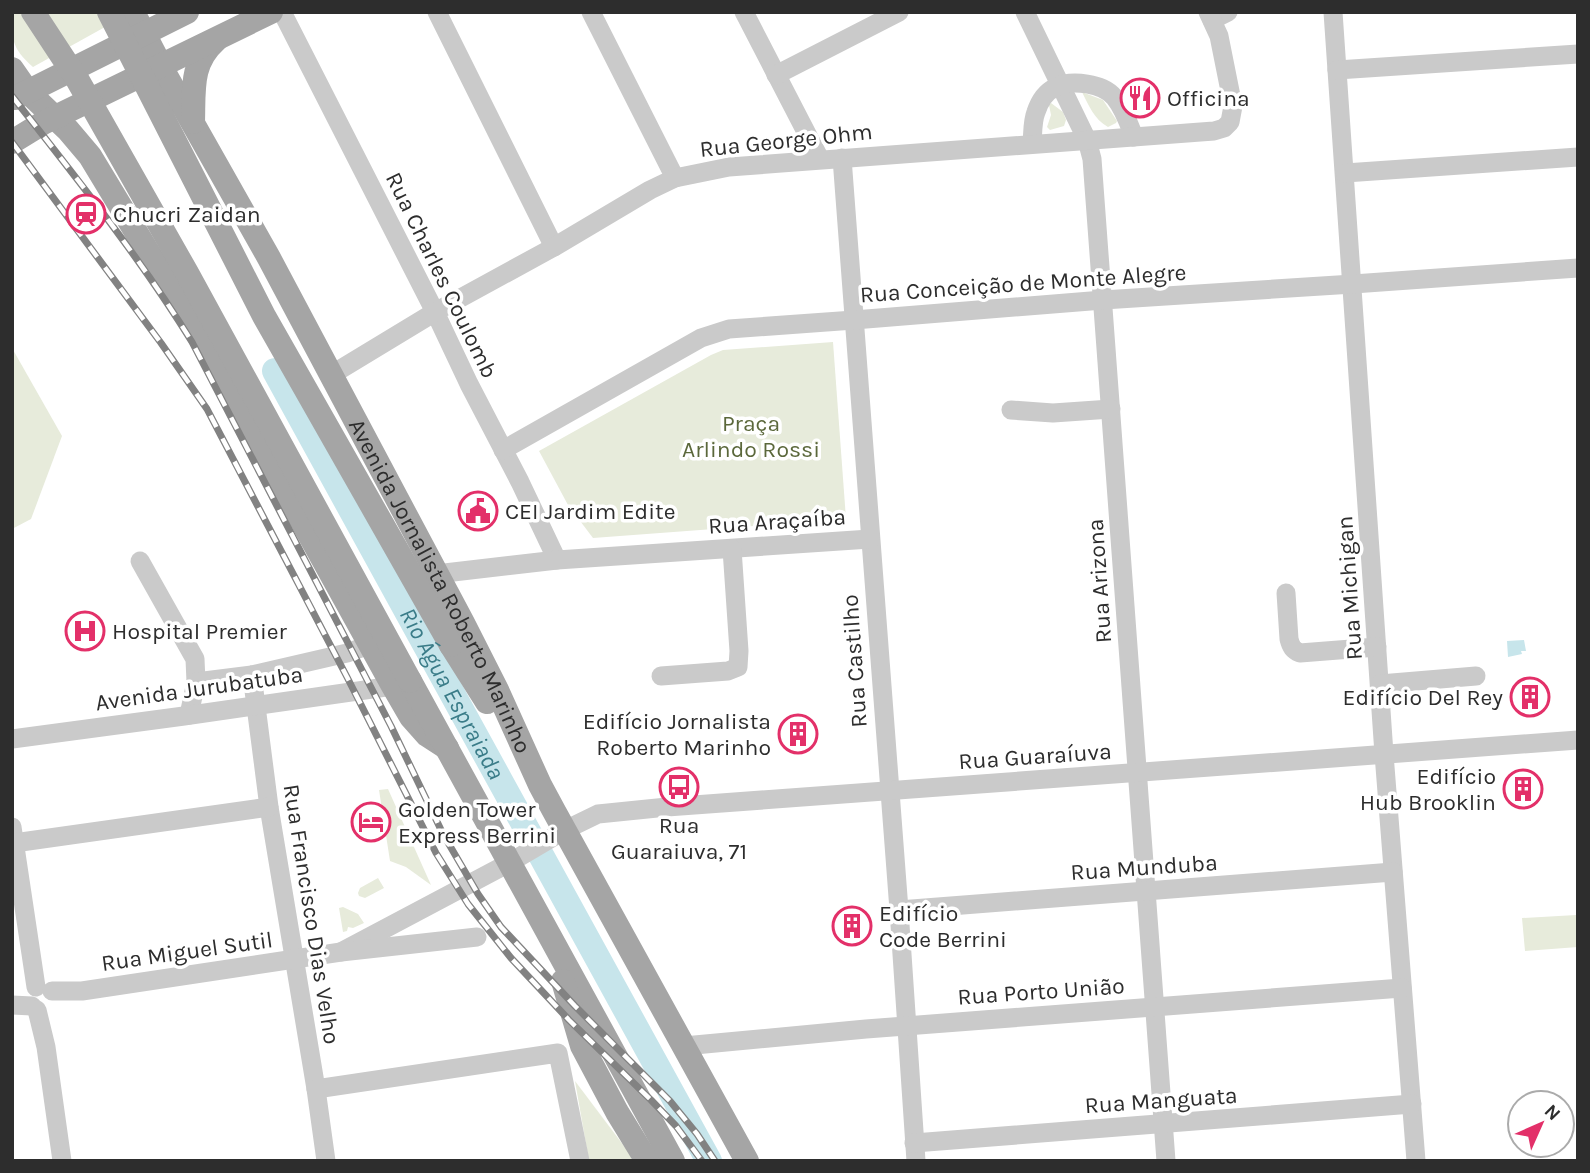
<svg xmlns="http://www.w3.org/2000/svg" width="1590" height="1173" font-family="Karla,sans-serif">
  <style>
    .green { fill: #e7ebdb }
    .water { fill: #c7e5eb }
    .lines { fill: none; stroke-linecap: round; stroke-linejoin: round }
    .river { stroke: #c7e5eb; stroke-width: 26 }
    .minor { stroke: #cacaca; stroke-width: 19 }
    .major { stroke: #a5a5a5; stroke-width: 24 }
    .rail-casing { stroke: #828282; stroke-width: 7 }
    .rail { stroke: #fff; stroke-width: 4.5; stroke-dasharray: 13; stroke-linecap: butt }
    .major-bridge { stroke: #a5a5a5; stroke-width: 24 }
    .labels { text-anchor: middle; stroke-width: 7; stroke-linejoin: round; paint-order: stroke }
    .poi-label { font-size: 23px; fill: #2d2d2d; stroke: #fff; text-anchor: start }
    .street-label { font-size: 23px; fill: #2d2d2d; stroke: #fff }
    .park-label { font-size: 23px; fill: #5b683b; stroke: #fff }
    .water-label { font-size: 24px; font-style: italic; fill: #3a7c88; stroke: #fff }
  </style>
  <rect width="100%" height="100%" fill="#fff"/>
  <g class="green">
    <path d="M12,12H132L33,67C11,47 12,40 12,12Z"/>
    <path d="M1082,92L1103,100L1117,121L1116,123L1108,127C1094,119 1089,106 1082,92Z"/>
    <polygon points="1051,103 1063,112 1066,120 1064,126 1050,130 1047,127 1051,115 1049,105"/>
    <polygon points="833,342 846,519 593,538 568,505 539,451 711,355 723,350"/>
    <polygon points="12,348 62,436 31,519 12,529"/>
    <polygon points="388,789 431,885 406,867 390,861 379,790"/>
    <polygon points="378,878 384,888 365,898 359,896 358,893 360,888"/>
    <polygon points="343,907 358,914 364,923 353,928 348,927 347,931 343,932 339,908"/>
    <polygon points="1576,915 1578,947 1525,951 1522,918"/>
    <polygon points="575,1081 630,1154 632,1161 589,1161"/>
  </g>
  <polygon class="water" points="1524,640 1526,651 1521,651 1522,654 1508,657 1507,641"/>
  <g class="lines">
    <path class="river" id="s1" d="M275,371L709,1161"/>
    <g class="minor">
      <polyline points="282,12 435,312 469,384 520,482 557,560"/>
      <polyline points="437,12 554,247"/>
      <polyline points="591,12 675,178"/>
      <polyline points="744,12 820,159"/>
      <polyline points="1025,12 1087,140 1092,159 1166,1161"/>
      <polyline points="1333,12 1384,754 1416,1161"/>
      <polyline points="1212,20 1228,12"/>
      <polyline points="1337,70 1578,54"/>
      <polyline points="776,75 899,12"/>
      <path d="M1032,144C1033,134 1032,122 1036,112C1044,87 1063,80 1087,84C1098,86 1108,89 1115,98C1124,109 1129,124 1134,137"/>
      <polyline points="842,158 899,910 916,1161"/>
      <polyline points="1345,173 1578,157"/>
      <polyline points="331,375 435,312 554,247 650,190 675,178 729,167 1214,131 1224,128 1230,122 1233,106 1219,36 1208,12"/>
      <polyline points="1011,410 1053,413 1111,409"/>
      <polyline points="503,450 701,338 729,329 854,320 1103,300 1353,284 1578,268"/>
      <polyline points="140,561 195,659 196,682 189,715"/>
      <polyline points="436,574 557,560 870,539"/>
      <path d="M1286,593L1289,639C1291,647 1293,650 1300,653L1377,647"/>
      <polyline points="252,675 269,807 316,1089 326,1161"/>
      <polyline points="661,676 728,671 738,667 739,651 732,549"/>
      <polyline points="196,682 252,675 347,653 369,645"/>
      <polyline points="1380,684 1476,676"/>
      <polyline points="12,739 184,716 393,686"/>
      <polyline points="12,827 36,987"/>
      <polyline points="14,843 269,807"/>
      <polyline points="899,910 1393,872"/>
      <polyline points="341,952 509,863 565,830 598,814 667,807 1578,740"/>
      <polyline points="52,991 82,991 341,952 477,937"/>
      <polyline points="12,1005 32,1006"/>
      <polyline points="37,1010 46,1047 62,1161"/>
      <polyline points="684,1046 866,1029 1402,988"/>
      <polyline points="316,1089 558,1053 580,1161"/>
      <polyline points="914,1143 1412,1104"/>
    </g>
    <g class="major">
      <path id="s2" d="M133,12L165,74L269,258L463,623L497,690L540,785L554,811L747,1161"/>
      <polyline points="12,69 28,92 68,130 90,156 205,346 393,686 411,717 427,735 447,748"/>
      <polyline points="15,98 187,12"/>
      <path d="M193,122C194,90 190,63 216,40"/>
      <polyline points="12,142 43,123 271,12"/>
      <polyline points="451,645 487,702"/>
      <polyline points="410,681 673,1161"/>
      <polyline points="563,981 582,1046 617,1112 647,1161"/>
    </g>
    <defs>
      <g id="rail">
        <path d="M12,96C75,176 139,256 192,342L391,726L443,834L478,894L501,927L575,1006L670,1101L697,1134L715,1161"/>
        <polyline points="12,142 161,343 207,409 347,677 436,853 468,904 511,958 569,1020 651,1100 676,1126 702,1161"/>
      </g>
    </defs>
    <use href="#rail" class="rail-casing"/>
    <use href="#rail" class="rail"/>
    <g class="major-bridge">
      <polyline points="33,12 77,79 187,273 410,681"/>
      <polyline points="109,12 264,316 451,645"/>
    </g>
  </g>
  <defs>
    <symbol id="restaurant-ring" viewBox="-11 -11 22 22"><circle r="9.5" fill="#fff" stroke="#e33069" stroke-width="1.5"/><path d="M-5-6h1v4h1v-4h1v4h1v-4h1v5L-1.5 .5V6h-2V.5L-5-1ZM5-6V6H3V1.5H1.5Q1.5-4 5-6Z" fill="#e33069"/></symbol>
    <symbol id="station-ring" viewBox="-11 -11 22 22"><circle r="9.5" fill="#fff" stroke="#e33069" stroke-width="1.5"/><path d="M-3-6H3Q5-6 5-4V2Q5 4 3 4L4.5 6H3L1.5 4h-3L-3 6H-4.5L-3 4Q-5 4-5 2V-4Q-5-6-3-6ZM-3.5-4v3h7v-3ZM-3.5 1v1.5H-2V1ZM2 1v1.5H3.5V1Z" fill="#e33069"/></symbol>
    <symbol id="civic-ring" viewBox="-11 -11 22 22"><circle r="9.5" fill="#fff" stroke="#e33069" stroke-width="1.5"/><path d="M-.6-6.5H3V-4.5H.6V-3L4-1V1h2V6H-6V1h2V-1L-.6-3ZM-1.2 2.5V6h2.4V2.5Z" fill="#e33069"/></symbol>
    <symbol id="hospital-ring" viewBox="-11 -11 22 22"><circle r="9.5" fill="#fff" stroke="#e33069" stroke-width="1.5"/><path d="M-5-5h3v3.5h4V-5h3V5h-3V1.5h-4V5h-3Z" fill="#e33069"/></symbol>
    <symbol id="building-ring" viewBox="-11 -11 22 22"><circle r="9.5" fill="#fff" stroke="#e33069" stroke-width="1.5"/><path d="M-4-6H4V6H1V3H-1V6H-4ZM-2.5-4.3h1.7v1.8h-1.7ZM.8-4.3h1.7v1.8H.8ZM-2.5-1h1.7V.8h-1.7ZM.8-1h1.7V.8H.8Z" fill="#e33069"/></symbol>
    <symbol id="bus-ring" viewBox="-11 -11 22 22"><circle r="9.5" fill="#fff" stroke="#e33069" stroke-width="1.5"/><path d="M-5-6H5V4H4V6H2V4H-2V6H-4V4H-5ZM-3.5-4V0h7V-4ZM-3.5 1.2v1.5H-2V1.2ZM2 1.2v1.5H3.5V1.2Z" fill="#e33069"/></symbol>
    <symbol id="hotel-ring" viewBox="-11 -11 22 22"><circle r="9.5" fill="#fff" stroke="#e33069" stroke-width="1.5"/><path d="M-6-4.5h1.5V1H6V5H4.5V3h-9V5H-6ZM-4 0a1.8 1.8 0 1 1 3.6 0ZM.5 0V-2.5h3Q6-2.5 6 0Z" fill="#e33069"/></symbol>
  </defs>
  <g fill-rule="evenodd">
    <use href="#restaurant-ring" x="1118" y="76" width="44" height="44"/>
    <use href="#station-ring" x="64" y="192" width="44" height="44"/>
    <use href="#civic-ring" x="456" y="489" width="44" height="44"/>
    <use href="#hospital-ring" x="63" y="609" width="44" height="44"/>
    <use href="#building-ring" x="1508" y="675" width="44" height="44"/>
    <use href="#building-ring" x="776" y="712" width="44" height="44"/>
    <use href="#bus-ring" x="657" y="765" width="44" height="44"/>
    <use href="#building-ring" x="1501" y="767" width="44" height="44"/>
    <use href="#hotel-ring" x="349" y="800" width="44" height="44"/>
    <use href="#building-ring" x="830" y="904" width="44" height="44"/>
  </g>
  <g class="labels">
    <g class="poi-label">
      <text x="1167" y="106">Officina</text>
      <text x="113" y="222">Chucri Zaidan</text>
      <text x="505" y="519">CEI Jardim Edite</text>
      <text x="112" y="639">Hospital Premier</text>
      <text x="1503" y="705" text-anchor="end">Edifício Del Rey</text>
      <text x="771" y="729" text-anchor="end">Edifício Jornalista<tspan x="771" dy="26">Roberto Marinho</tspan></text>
      <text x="1496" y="784" text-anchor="end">Edifício<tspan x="1496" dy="26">Hub Brooklin</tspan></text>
      <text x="398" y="817">Golden Tower<tspan x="398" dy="26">Express Berrini</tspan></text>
      <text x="679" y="833" text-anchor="middle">Rua<tspan x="679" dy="26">Guaraiuva, 71</tspan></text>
      <text x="879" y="921">Edifício<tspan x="879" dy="26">Code Berrini</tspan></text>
    </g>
    <g class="street-label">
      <text transform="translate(786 140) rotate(-6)" y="8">Rua George Ohm</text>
      <text transform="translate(442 275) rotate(64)" y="8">Rua Charles Coulomb</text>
      <text transform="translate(1023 283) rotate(-4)" y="8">Rua Conceição de Monte Alegre</text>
      <text transform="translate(777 521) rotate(-4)" y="8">Rua Araçaíba</text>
      <text transform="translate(1099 581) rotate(-94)" y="8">Rua Arizona</text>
      <text dy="8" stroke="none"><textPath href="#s2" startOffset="651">Avenida Jornalista Roberto Marinho</textPath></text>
      <text transform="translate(1349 588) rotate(-94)" y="8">Rua Michigan</text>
      <text transform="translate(854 661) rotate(-94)" y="8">Rua Castilho</text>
      <text transform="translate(199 688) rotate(-8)" y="8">Avenida Jurubatuba</text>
      <text transform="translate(1035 756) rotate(-4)" y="8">Rua Guaraíuva</text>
      <text transform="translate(1144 867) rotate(-4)" y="8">Rua Munduba</text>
      <text transform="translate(312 914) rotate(81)" y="8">Rua Francisco Dias Velho</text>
      <text transform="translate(187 951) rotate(-8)" y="8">Rua Miguel Sutil</text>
      <text transform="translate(1041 991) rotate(-4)" y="8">Rua Porto União</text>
      <text transform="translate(1161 1100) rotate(-4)" y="8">Rua Manguata</text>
    </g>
    <g class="park-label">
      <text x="751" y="431">Praça<tspan x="751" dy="26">Arlindo Rossi</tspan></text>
    </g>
    <g class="water-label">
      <text dy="8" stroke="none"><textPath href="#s1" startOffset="368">Rio Água Espraiada</textPath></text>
    </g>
  </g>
  <rect width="1590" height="1173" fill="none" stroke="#2d2d2d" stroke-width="28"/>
  <g transform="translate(1541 1124) rotate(45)"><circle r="33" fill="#ffffff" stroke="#ababab" stroke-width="2"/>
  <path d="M0-5L12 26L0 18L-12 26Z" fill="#e33069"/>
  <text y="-10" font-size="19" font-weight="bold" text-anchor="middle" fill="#2d2d2d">N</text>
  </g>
</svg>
